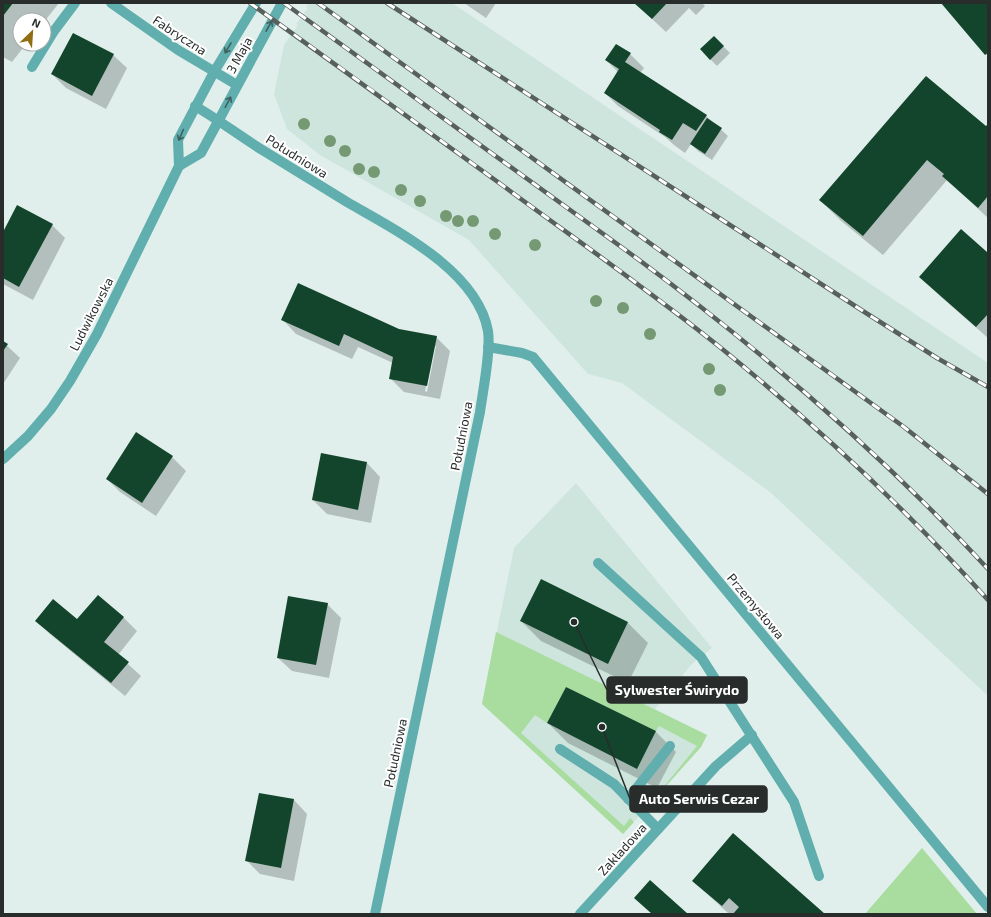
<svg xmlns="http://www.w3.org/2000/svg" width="991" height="917" font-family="'Exo 2',sans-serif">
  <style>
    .built { fill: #cee5de }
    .green { fill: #a9dd9f }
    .shadow { fill: #0003; fill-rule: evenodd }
    .building { fill: #13442c }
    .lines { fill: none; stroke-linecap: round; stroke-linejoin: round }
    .service { stroke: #60aeae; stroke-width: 10 }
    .minor { stroke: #60aeae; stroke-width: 10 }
    .tertiary { stroke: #60aeae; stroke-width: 10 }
    .rail-casing { stroke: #58605e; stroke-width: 4.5 }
    .rail { stroke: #fff; stroke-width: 3; stroke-dasharray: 9; stroke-linecap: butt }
    .tree { fill: #759a73 }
    .oneway { stroke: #3e6160 }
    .labels { text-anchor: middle; stroke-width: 4; stroke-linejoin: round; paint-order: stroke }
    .street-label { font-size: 13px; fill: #282d2c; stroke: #fff }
    .leader { fill: none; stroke: #282d2c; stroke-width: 1.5 }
    .callout-dot { fill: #282d2c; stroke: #fff; stroke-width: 1.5 }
    .callout { fill: #282d2c; stroke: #282d2c; stroke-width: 1.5 }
    .callout-label { font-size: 14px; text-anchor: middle; font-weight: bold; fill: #fff }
  </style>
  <rect width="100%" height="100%" fill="#e0efeb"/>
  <g class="built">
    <polygon points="309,3 452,3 988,363 988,696 771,493 622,383 588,374 469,240 320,155 287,129 274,94 284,45 298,25 296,24 308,8 306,7"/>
    <polygon points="576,483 712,648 692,664 655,709 707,735 701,747 623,834 482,704 514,548"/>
  </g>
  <g class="green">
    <polygon points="496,632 707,735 701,747 649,805 697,746 659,726 656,731 566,687 547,723 535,715 521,733 624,826 630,818 634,822 623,834 482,704"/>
    <polygon points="922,848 977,914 865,914"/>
  </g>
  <g class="shadow">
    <polygon points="3,3 59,3 44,22 44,20 20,20 20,44 26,44 12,62 3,57"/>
    <polygon points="464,3 496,3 486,18"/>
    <polygon points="635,3 702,3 705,6 696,15 689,8 666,32"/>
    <polygon points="714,37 730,53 717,66 710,59"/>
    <polygon points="630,54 644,68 640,73 706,116 728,136 712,160 698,151 691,144 685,153 674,145 665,137 618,106 605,93 618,72 606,60"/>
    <polygon points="113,55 127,68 106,109 66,88 52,74"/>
    <polygon points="988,125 988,218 947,180 883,255 840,220 820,200 986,127"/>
    <polygon points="52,225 65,238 33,300 3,284 3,234"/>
    <polygon points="988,252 988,338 940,296 920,276"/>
    <path d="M283,320L399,330L436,337L450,351L440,399L404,392L390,378L393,363L358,347L352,359L296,334ZM434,346H436L427,392L425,391Z"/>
    <polygon points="3,342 20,358 3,384"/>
    <polygon points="172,457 186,471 156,516 120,492 107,479"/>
    <polygon points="367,463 380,477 371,523 327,514 313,500"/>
    <polygon points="542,580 628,623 648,643 628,683 541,641 521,621"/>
    <polygon points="98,596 124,618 137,631 118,655 141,676 125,696 50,634 36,621 77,621"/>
    <polygon points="327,604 341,618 329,678 292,671 278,658"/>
    <polygon points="566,688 656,732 676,752 657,788 568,743 548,723"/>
    <polygon points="259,794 294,800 307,814 294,881 260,874 246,860"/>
    <polygon points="693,881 824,914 729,914"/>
  </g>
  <g class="building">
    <polygon points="3,3 13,3 3,16"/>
    <polygon points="634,3 667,3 652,19"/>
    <polygon points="941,3 988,3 988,53 985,55"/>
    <polygon points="73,33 114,54 92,96 51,74"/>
    <polygon points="714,36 724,46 710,60 700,49"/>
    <polygon points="616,44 631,53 625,62 707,115 696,131 683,123 672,140 659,132 660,130 604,93 619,69 605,60"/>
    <polygon points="926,76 986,126 988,124 988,196 978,208 942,176 944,174 927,160 863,236 819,200"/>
    <polygon points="707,118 722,128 705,154 690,144"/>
    <polygon points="17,205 53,224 19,287 3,278 3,232"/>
    <polygon points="961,229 987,252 988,251 988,314 976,327 919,277"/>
    <polygon points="298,283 399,329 437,336 427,386 389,379 393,357 344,334 339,346 281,320"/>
    <polygon points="3,341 8,344 3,351"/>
    <polygon points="136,432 173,456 142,503 106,479"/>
    <polygon points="321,453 367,462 358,510 312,500"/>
    <polygon points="541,579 628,622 608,664 520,621"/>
    <polygon points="98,595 124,617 104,642 129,662 111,683 35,621 53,599 77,619"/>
    <polygon points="288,596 328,603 316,665 277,658"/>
    <polygon points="566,687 656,731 637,769 547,723"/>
    <polygon points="259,793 294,799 281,868 245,861"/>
    <polygon points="733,833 825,914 733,914 739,907 729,898 722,906 692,881"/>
    <polygon points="650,880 688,914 652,914 634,898"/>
  </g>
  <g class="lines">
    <g class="service">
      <polyline points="32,67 54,31 75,3"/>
      <polyline points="560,749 614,784 658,829"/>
      <polyline points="628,799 670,746"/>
    </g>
    <g class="minor">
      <polyline points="111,3 178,50 237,85"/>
      <polyline points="488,347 522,353 533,357 988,907"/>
      <polyline points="598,563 701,657 794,802 819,876"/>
      <polyline points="580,914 716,766 752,735"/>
    </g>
    <g class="tertiary">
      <path d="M195,106C219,120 241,137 264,151C292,168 319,185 347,202C395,230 477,270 488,331C491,351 483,390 480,412L375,914"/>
      <polyline points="179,166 201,153 282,3"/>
      <polyline points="3,459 28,436 51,409 70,381 97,334 179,166 178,140 214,72 256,3"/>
    </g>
    <defs>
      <g id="rail">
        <path d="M250,3C334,63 418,124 502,185C575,239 650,291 721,348C816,425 906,509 988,600"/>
        <path d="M284,3L631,254C760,349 880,452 988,569"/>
        <polyline points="318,3 904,427 988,494"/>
        <polyline points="387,3 866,313 937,358 988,387"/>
      </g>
    </defs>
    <use href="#rail" class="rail-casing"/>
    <use href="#rail" class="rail"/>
  </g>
  <g class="tree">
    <circle cx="304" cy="124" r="6"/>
    <circle cx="330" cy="141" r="6"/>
    <circle cx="345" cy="151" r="6"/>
    <circle cx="359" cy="169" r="6"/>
    <circle cx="374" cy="172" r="6"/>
    <circle cx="401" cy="190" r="6"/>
    <circle cx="420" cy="201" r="6"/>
    <circle cx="446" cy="216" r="6"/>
    <circle cx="458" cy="221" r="6"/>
    <circle cx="473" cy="221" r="6"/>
    <circle cx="495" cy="234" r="6"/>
    <circle cx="535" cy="245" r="6"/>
    <circle cx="596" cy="301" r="6"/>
    <circle cx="623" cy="308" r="6"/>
    <circle cx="650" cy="334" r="6"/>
    <circle cx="709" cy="369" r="6"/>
    <circle cx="720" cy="390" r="6"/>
  </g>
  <defs><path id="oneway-shaft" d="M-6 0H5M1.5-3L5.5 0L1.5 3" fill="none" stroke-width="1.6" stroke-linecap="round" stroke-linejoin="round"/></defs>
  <g class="oneway">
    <use href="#oneway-shaft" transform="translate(269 26) rotate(-61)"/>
    <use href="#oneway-shaft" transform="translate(228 48) rotate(121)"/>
    <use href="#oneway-shaft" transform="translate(228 102) rotate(-62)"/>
    <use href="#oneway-shaft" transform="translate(181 135) rotate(113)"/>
  </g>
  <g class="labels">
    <g class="street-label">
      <text transform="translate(180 35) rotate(33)" y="5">Fabryczna</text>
      <text transform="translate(239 55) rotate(-61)" y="5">3 Maja</text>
      <text transform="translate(297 156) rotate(32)" y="5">Południowa</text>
      <text transform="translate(91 314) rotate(-63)" y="5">Ludwikowska</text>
      <text transform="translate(461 436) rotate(-79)" y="5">Południowa</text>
      <text transform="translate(756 606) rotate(50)" y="5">Przemysłowa</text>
      <text transform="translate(395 753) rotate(-78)" y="5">Południowa</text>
      <text transform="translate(622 849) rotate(-48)" y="5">Zakładowa</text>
    </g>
  </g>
  <path class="leader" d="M574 622L607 690M602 727L630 799"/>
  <g class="callout-dot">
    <circle cx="574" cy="622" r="4"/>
    <circle cx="602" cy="727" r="4"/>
  </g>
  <g class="callout">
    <rect x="607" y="677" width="140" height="26" rx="4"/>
    <rect x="630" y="786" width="137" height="26" rx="4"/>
  </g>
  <g class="callout-label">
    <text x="677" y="695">Sylwester Świrydo</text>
    <text x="699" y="804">Auto Serwis Cezar</text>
  </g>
  <rect width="991" height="917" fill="none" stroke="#282d2c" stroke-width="8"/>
  <g transform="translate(32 32) rotate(25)"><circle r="19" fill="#ffffff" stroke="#a9abab"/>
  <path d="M0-3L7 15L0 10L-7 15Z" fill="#906d13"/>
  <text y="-6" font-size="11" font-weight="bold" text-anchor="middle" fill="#282d2c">N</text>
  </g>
</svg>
